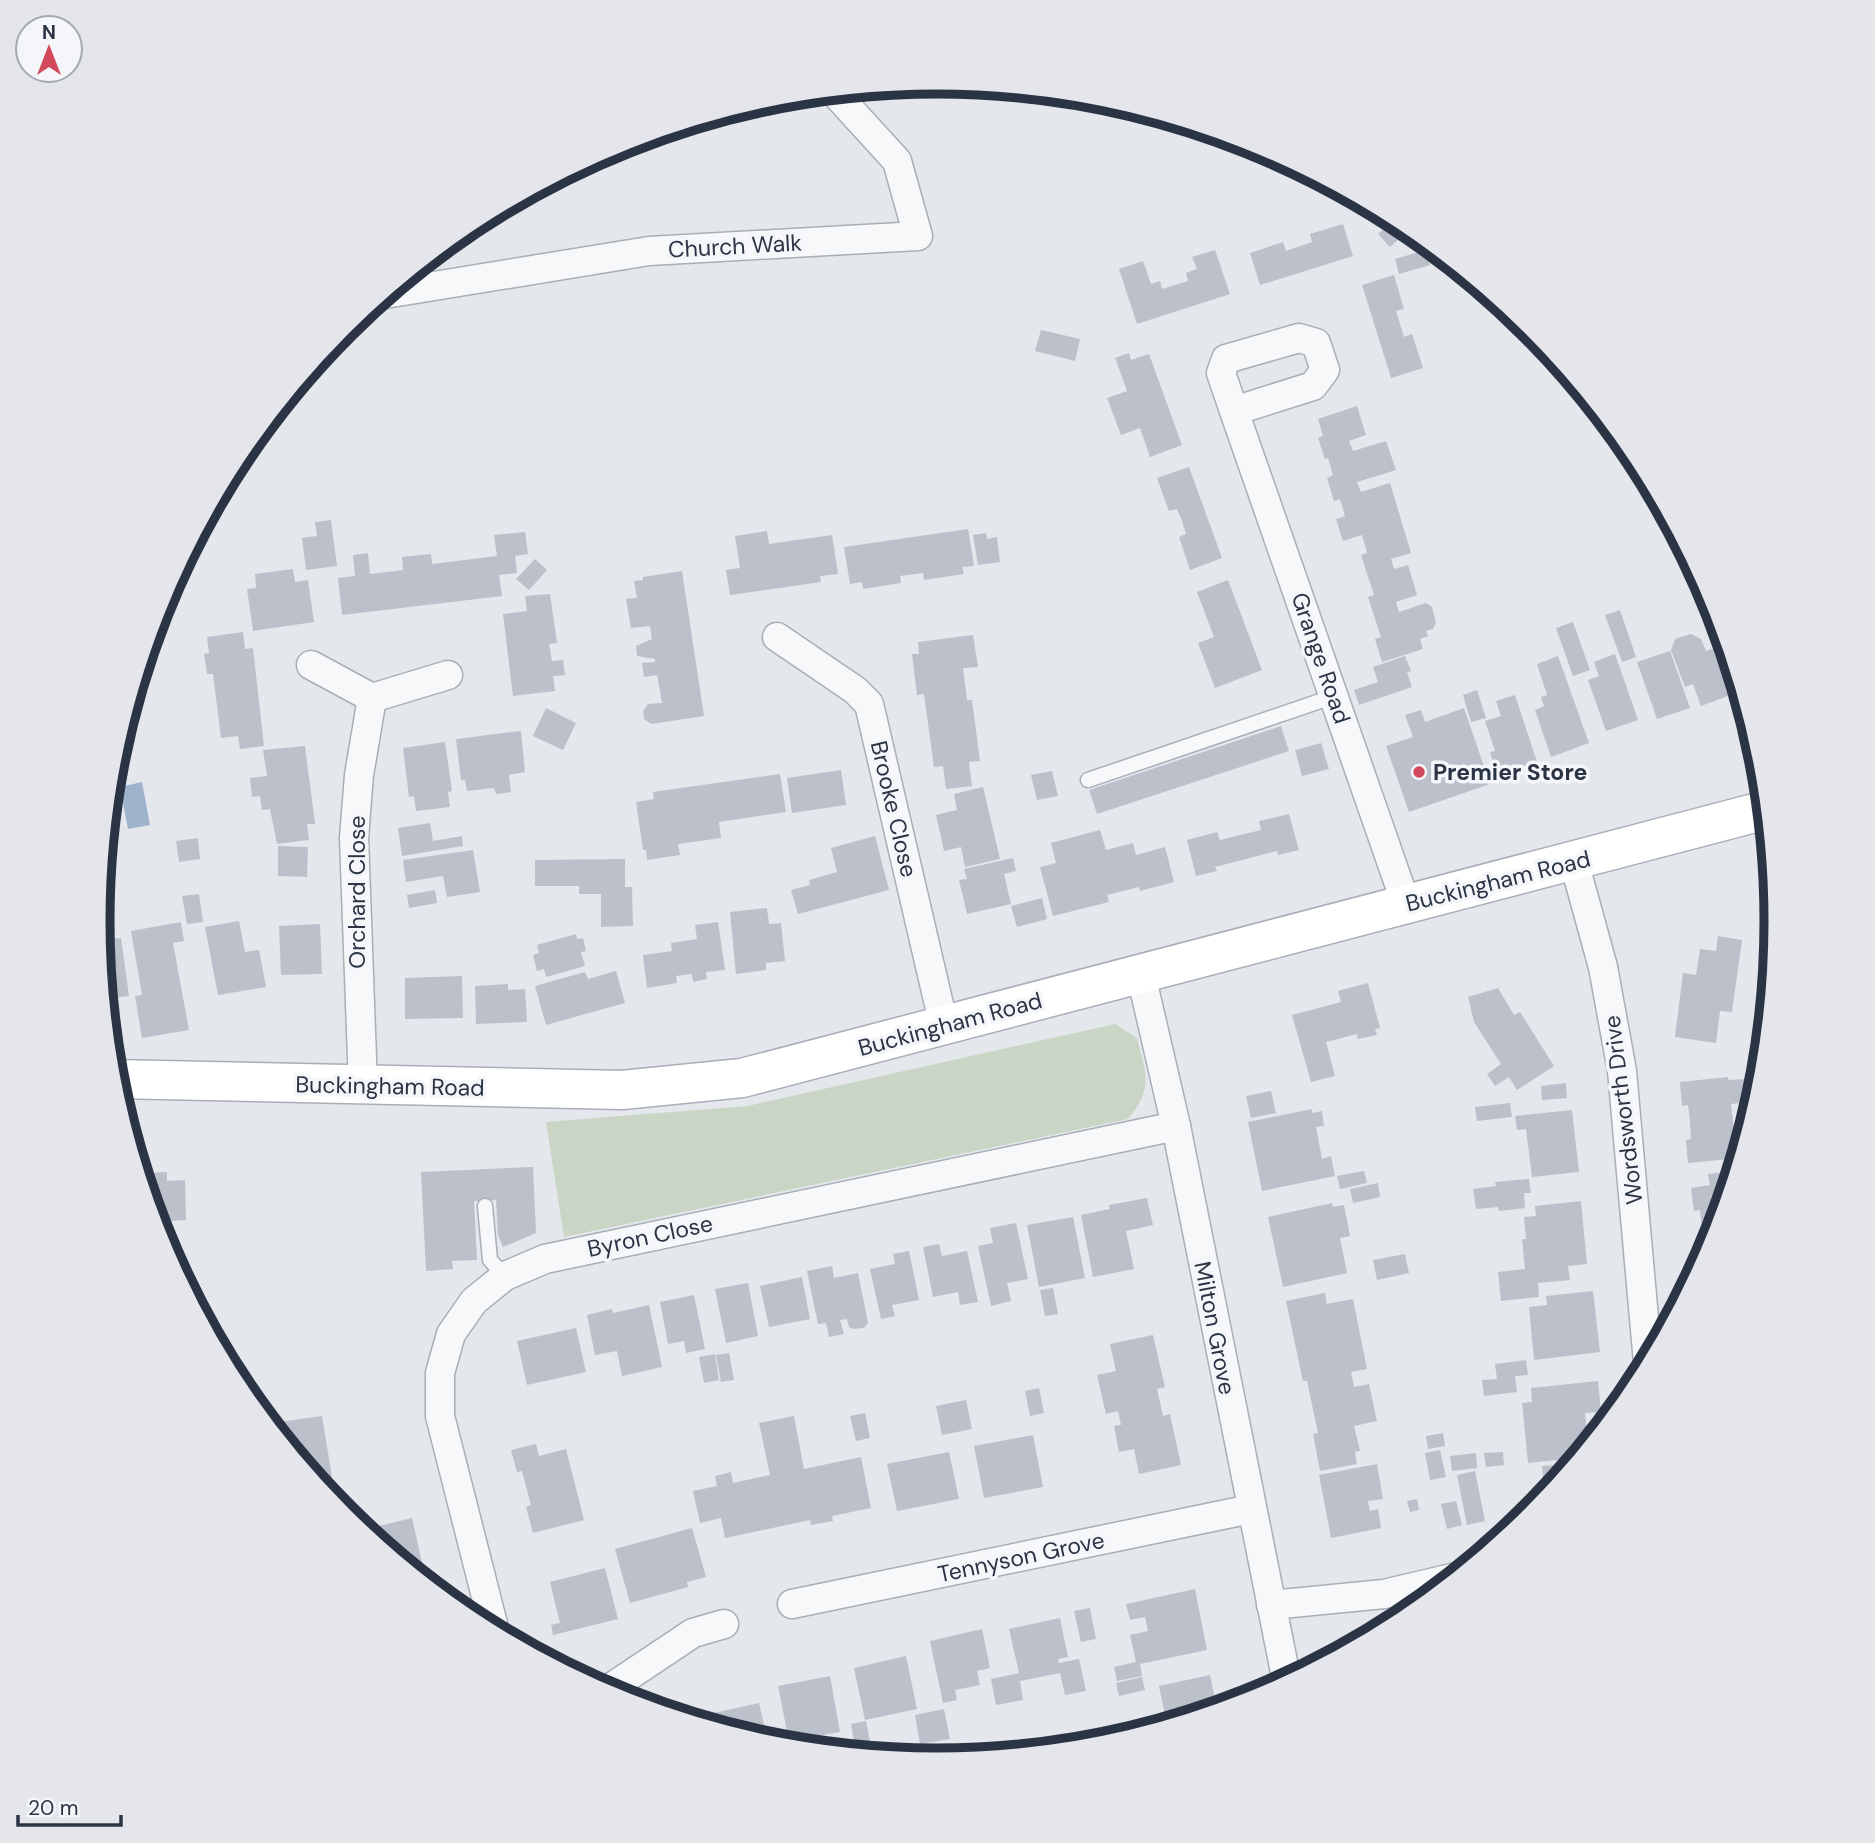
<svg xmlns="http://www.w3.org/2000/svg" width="1875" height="1843" font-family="'DM Sans',sans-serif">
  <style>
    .green { fill: #c9d6c5 }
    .water { fill: #9fb4cc }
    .building { fill: #bbc0ca }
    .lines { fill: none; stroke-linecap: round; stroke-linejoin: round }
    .service-casing { stroke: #a9aeb7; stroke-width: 17 }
    .minor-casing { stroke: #a9aeb7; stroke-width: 31 }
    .secondary-casing { stroke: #a9aeb7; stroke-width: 41 }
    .service { stroke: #f7f8fa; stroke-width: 14 }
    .minor { stroke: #f7f8fa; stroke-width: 28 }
    .secondary { stroke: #fff; stroke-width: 38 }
    .poi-dot { fill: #d1495b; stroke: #f4f6f9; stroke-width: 2.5 }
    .labels { text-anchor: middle; stroke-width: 7; stroke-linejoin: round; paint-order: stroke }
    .street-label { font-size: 23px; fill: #2b3445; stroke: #f4f6f9 }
    .poi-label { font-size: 23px; font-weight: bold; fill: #2b3445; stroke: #f4f6f9; text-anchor: start }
    .rim { fill: none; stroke: #2b3445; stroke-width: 9 }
  </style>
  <rect width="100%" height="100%" fill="#e4e7ec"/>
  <g class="green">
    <polygon points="1590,400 1619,436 1608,442"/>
    <path d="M1115,1024L1137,1038C1146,1074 1154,1087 1128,1119L564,1237L546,1122L747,1106Z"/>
  </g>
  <polygon class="water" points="142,782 150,825 128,829 120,787"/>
  <g class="building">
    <polygon points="1395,219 1410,229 1390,247 1378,234"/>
    <polygon points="1343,224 1353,256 1260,285 1250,253 1283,242 1286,251 1312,242 1310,234"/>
    <polygon points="1215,250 1230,294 1137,324 1119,269 1143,261 1151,284 1160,281 1162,289 1188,281 1186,273 1197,269 1192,257"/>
    <polygon points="1426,250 1430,265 1399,274 1395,259"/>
    <polygon points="1394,275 1404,309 1396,311 1404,337 1412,334 1423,368 1391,378 1362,285"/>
    <polygon points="1041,330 1080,339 1075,361 1035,351"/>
    <polygon points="1129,353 1131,360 1149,354 1182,445 1150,457 1140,428 1121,435 1107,398 1127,391 1115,358"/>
    <polygon points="1357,406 1366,435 1349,441 1353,451 1386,441 1396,470 1357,482 1361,492 1390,483 1411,553 1391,559 1394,569 1408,565 1417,595 1396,602 1399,612 1426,603 1432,607 1436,622 1433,629 1426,631 1428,636 1420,639 1423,649 1382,662 1375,639 1381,637 1368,597 1374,595 1361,555 1367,553 1362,535 1343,541 1336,519 1345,516 1340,499 1334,501 1327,478 1333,475 1328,458 1325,459 1318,438 1323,436 1318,419"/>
    <polygon points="1189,467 1222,558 1190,570 1179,537 1186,534 1182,521 1177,509 1169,511 1157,478"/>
    <polygon points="331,520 337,566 306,570 302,538 317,536 315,522"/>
    <polygon points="968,529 974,566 962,567 964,574 924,580 923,573 900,576 901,583 863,589 862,582 850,584 844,547"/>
    <polygon points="767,531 769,544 832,535 838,574 820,576 821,582 730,595 726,570 740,568 735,536"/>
    <polygon points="525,532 528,554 515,556 517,573 499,575 502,596 342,615 338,578 355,576 353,555 368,553 370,574 403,570 402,557 431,554 432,564 497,556 494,535"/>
    <polygon points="986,533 987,539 997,537 1000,562 978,565 973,535"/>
    <polygon points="535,559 547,570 529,590 516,579"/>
    <polygon points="293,569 295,582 308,580 314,622 253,631 247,589 256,588 255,574"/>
    <polygon points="682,571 704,716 651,724 644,719 643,711 648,704 662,703 660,691 657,675 644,677 642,663 655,662 655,659 637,656 636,646 652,639 650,626 631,628 626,599 637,598 634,581 643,580 643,577"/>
    <polygon points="1228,580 1262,670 1215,688 1198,643 1214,637 1197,592"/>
    <polygon points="550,594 557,643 549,644 552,661 563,660 565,675 553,676 555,691 513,696 503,614 527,611 525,596"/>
    <polygon points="1620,610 1636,657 1622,662 1605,615"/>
    <polygon points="1573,622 1590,670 1573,676 1556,628"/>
    <polygon points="243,632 245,649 253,648 264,746 240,749 238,736 221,738 213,674 207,674 204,654 209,653 207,637"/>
    <polygon points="1691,634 1701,639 1706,651 1726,644 1741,691 1701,706 1693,684 1685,687 1671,650 1675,639"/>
    <polygon points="973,635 978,667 963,668 967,700 972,700 980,761 969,762 972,786 946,789 943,766 934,767 924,694 917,695 912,654 919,654 918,642"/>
    <polygon points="1670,651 1690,708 1657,719 1637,662"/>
    <polygon points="1615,654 1638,720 1606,731 1588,680 1599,676 1594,662"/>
    <polygon points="1405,656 1411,671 1407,672 1412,687 1359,705 1354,690 1378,682 1373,667"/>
    <polygon points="1558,656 1589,743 1551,757 1535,710 1544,706 1541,697 1547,695 1537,664"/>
    <polygon points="1477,690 1486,718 1471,722 1463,695"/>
    <polygon points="1515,695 1537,762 1497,775 1490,752 1495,751 1485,721 1501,716 1496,701"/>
    <polygon points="546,708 576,723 563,750 533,736"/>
    <polygon points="1464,708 1490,784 1409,812 1386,746 1413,737 1405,715 1421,710 1425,722"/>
    <polygon points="1281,726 1289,751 1097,814 1089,790"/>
    <polygon points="521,731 525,772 509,775 511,792 496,794 494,788 467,791 465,780 461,780 456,739"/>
    <polygon points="445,742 452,791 448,792 450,807 416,811 414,796 409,797 403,748"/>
    <polygon points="1321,743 1329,769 1302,776 1295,750"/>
    <polygon points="305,746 315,824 307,824 309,840 277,844 270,809 262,810 260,796 252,797 250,778 267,776 263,750"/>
    <polygon points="841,770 846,805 792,813 787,778"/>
    <polygon points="1052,771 1058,796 1037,800 1031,775"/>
    <polygon points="780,774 786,812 719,822 721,838 678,844 680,855 647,860 646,850 643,850 636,802 654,799 653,792"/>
    <polygon points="983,787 1000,859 965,867 961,847 944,851 936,815 957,810 954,794"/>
    <polygon points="1289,814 1299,850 1278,855 1277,851 1215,867 1217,871 1196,876 1187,840 1217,832 1220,840 1261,830 1259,821"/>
    <polygon points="430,823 433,841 462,836 463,846 402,856 398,828"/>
    <polygon points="1100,830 1106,850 1133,843 1136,855 1165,847 1174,882 1140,891 1139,887 1107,895 1109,902 1053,916 1040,867 1056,863 1051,843"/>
    <polygon points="875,836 889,890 798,914 791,890 810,885 809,880 837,872 831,848"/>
    <polygon points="198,838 200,859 179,862 176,841"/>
    <polygon points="278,846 308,847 307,877 278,876"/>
    <polygon points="473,850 480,892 447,897 443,876 406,882 403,860"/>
    <polygon points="1013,858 1016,871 1004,874 1011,904 967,914 959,880 967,879 964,869"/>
    <polygon points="625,859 625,887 632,887 633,926 601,927 601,894 579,894 579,886 535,886 535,860"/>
    <polygon points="435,890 437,903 409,908 407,895"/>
    <polygon points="199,894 203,922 187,924 182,896"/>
    <polygon points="1042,898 1047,919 1017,927 1011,906"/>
    <polygon points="767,908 769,924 781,923 785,961 766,963 766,970 736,974 730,912"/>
    <polygon points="239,921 245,952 259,950 266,987 218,995 205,927"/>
    <polygon points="181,922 184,941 173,943 189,1030 142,1038 135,996 142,995 131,931"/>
    <polygon points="718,922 725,970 706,972 707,979 693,982 692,974 676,976 677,983 647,988 643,955 672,951 671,943 697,939 695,925"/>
    <polygon points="320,924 322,974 281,975 279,926"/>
    <polygon points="576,934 577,939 583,938 586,951 581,952 585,966 546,977 544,969 537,971 533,955 539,953 537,945"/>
    <polygon points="1718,936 1742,940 1732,1012 1720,1011 1716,1043 1675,1037 1683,973 1696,975 1700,949 1716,951"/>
    <polygon points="121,938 129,996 106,999 100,940"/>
    <polygon points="616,971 625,1003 546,1025 535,986 585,972 588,979"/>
    <polygon points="462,976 463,1018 405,1019 405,978"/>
    <polygon points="1368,983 1380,1028 1375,1029 1377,1035 1358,1039 1357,1034 1326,1042 1335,1076 1311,1082 1292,1015 1341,1002 1338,991"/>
    <polygon points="508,984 508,990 525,989 527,1022 476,1024 475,986"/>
    <polygon points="1498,988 1514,1015 1520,1012 1554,1066 1517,1090 1509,1077 1495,1086 1487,1074 1501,1064 1474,1022 1468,997"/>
    <polygon points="1728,1077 1728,1080 1747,1079 1750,1102 1731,1104 1735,1140 1744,1138 1739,1158 1688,1163 1686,1140 1691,1139 1690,1122 1688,1105 1682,1106 1680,1082"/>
    <polygon points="1566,1083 1567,1098 1542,1100 1541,1086"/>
    <polygon points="1271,1091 1276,1113 1251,1118 1246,1096"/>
    <polygon points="1510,1103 1512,1117 1477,1121 1475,1107"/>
    <polygon points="1312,1109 1312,1113 1322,1111 1324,1126 1316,1127 1322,1159 1331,1156 1335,1176 1262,1191 1248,1122"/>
    <polygon points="1572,1110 1579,1172 1532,1177 1526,1129 1517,1130 1515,1116"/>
    <polygon points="533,1167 536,1233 503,1247 498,1235 496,1200 474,1201 477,1260 452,1261 453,1269 426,1271 421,1172"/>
    <polygon points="1364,1171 1367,1183 1340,1189 1337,1176"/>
    <polygon points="1735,1171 1713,1243 1700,1267 1698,1246 1703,1245 1702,1228 1700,1210 1694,1211 1691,1188 1710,1185 1708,1174"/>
    <polygon points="167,1172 167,1181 185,1180 186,1220 168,1221 169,1236 160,1236 142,1178 148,1177 148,1173"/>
    <polygon points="1529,1179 1531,1193 1524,1193 1525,1208 1499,1211 1498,1207 1476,1209 1473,1189 1496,1186 1495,1182"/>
    <polygon points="1378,1183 1380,1197 1353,1203 1350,1189"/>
    <polygon points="1147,1198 1153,1225 1126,1231 1134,1269 1093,1277 1081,1215 1110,1209 1109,1205"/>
    <polygon points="1581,1201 1587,1264 1568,1266 1570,1280 1538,1283 1539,1297 1501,1301 1498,1272 1525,1269 1522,1239 1526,1239 1524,1217 1536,1216 1535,1206"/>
    <polygon points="1332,1203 1333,1207 1344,1205 1350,1236 1340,1238 1347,1273 1283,1287 1268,1217"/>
    <polygon points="1073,1217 1085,1278 1039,1287 1027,1225"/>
    <polygon points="1016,1223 1028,1279 1007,1283 1011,1301 991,1306 978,1246 993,1243 990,1228"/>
    <polygon points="939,1244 942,1256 967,1251 978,1302 960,1305 958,1292 933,1297 923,1247"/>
    <polygon points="909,1251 919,1300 892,1305 895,1316 881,1319 870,1269 895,1264 893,1254"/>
    <polygon points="1405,1254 1409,1273 1377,1280 1373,1260"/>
    <polygon points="178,1255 179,1275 169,1256"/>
    <polygon points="832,1266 834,1278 858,1273 868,1323 864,1328 853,1329 849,1327 847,1319 840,1320 844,1334 829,1337 826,1323 818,1324 807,1271"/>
    <polygon points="802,1277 810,1319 769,1327 760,1286"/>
    <polygon points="748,1283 758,1336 726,1343 715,1289"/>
    <polygon points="1053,1288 1058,1314 1045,1316 1040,1290"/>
    <polygon points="1593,1291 1600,1352 1534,1360 1529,1307 1547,1305 1546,1296"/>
    <polygon points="1325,1293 1327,1304 1353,1299 1367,1369 1351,1372 1354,1387 1369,1384 1377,1421 1354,1426 1360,1451 1355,1452 1357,1464 1320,1471 1313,1434 1318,1433 1307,1381 1303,1381 1286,1301"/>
    <polygon points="694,1295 705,1349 686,1353 684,1341 668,1344 660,1302"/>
    <polygon points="649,1305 662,1367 622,1376 617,1351 595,1355 587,1315 612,1309 613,1313"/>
    <polygon points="576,1328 586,1372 527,1385 517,1341"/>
    <polygon points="1153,1335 1165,1387 1157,1389 1163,1416 1170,1414 1181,1465 1139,1474 1134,1449 1119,1452 1114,1426 1121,1425 1118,1411 1106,1414 1097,1375 1116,1371 1110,1344"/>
    <polygon points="729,1353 734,1380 721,1382 716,1355"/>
    <polygon points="715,1354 719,1380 704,1383 699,1357"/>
    <polygon points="1526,1360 1528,1375 1515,1376 1517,1392 1484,1396 1482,1380 1497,1379 1495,1364"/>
    <polygon points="1598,1381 1601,1412 1585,1413 1588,1445 1578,1458 1528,1463 1522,1403 1532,1402 1531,1388"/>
    <polygon points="1039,1388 1044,1413 1030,1416 1025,1391"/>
    <polygon points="966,1400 972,1429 942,1435 936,1406"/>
    <polygon points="865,1413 870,1438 856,1441 850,1416"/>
    <polygon points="322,1416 332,1477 315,1480 272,1427 272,1423"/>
    <polygon points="794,1416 804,1469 861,1457 871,1508 832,1516 833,1521 811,1525 810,1520 725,1538 721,1518 700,1523 693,1491 717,1486 715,1476 731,1472 733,1483 770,1475 759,1423"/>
    <polygon points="1443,1433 1445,1446 1428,1449 1426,1436"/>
    <polygon points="1033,1435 1043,1487 984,1498 974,1446"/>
    <polygon points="536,1444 539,1456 566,1449 584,1520 533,1533 526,1507 531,1505 522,1471 517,1472 511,1450"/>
    <polygon points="1440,1450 1446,1477 1430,1480 1425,1453"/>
    <polygon points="949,1452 959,1499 897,1511 887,1464"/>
    <polygon points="1503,1452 1504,1465 1486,1467 1484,1453"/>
    <polygon points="1476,1453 1477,1468 1452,1471 1450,1456"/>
    <polygon points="1377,1464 1383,1499 1368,1501 1370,1511 1378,1509 1381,1528 1331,1538 1319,1475"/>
    <polygon points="1573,1464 1552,1489 1545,1498 1542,1466"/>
    <polygon points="1475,1471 1485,1521 1467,1525 1457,1475"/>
    <polygon points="1417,1499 1419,1510 1410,1512 1407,1501"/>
    <polygon points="1456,1501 1462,1525 1447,1529 1441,1504"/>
    <polygon points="412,1518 425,1576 420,1577 362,1530"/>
    <polygon points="692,1528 706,1577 687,1582 688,1587 630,1603 615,1549"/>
    <polygon points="605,1568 618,1619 553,1635 551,1625 560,1623 550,1582"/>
    <polygon points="1195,1589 1207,1650 1140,1664 1142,1676 1117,1681 1114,1667 1136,1662 1130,1635 1148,1631 1145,1617 1130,1620 1126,1604"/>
    <polygon points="1090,1608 1096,1639 1081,1642 1074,1611"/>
    <polygon points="1060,1618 1068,1657 1058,1659 1059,1663 1079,1659 1086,1691 1065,1695 1060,1673 1020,1681 1023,1700 996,1705 991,1679 1019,1673 1009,1629"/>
    <polygon points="982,1629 990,1668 977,1671 980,1685 955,1690 957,1700 943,1703 930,1641"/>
    <polygon points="906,1656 917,1709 865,1720 854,1668"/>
    <polygon points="1210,1675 1217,1709 1167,1725 1159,1686"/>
    <polygon points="830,1676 840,1732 789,1741 778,1686"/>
    <polygon points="1142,1677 1145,1690 1119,1696 1116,1683"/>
    <polygon points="759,1703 768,1743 680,1716 691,1714 691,1718"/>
    <polygon points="944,1709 950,1739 920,1744 915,1715"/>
    <polygon points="866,1721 872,1751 856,1753 851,1724"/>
  </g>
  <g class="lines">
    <defs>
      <g id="service">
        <polyline points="1088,780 1335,696"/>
        <polyline points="485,1206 490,1260 505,1276"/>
      </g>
      <g id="minor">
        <polyline points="385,294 649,251 918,236 897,161 834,92"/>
        <polyline points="1234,411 1313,386 1325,370 1316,343 1299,338 1226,359 1221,373 1234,411 1406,904"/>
        <polyline points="777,637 855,690 869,704 944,1026"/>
        <polyline points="311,665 372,698 448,675"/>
        <polyline points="1574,862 1603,967 1622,1071 1648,1363"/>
        <polyline points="1141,975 1176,1126 1287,1682"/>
        <polyline points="363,1086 354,838 359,775 372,698"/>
        <polyline points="792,1604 1251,1509"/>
        <polyline points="1271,1605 1384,1594 1456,1577"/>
        <polyline points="495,1632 440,1416 440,1373 451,1334 474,1301 505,1276 545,1259 1176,1126"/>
        <polyline points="606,1691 693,1633 724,1624"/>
      </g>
      <polyline id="secondary" points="114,1079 622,1090 742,1078 1766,810"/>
    </defs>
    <use href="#service" class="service-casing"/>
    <use href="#minor" class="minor-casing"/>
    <use href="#secondary" class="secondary-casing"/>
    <use href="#service" class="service"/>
    <use href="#minor" class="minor"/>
    <use href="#secondary" class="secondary"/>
  </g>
  <circle class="poi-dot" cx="1419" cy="772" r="7"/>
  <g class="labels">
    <g class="street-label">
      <text transform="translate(735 246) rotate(-3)" y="8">Church Walk</text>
      <text transform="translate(1321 658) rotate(71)" y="8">Grange Road</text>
      <text transform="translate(894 809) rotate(77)" y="8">Brooke Close</text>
      <text transform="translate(1498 881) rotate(-14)" y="8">Buckingham Road</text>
      <text transform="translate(357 892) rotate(-90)" y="8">Orchard Close</text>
      <text transform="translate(950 1024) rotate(-15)" y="8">Buckingham Road</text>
      <text transform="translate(390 1086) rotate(1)" y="8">Buckingham Road</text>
      <text transform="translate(1623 1110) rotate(-97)" y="8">Wordsworth Drive</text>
      <text transform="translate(650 1236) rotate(-12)" y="8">Byron Close</text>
      <text transform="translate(1215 1328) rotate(79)" y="8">Milton Grove</text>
      <text transform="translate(1021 1557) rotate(-12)" y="8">Tennyson Grove</text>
    </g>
    <g class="poi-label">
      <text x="1433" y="780">Premier Store</text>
    </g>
  </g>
  <path d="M0 0H1875V1843H0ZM110 921a827 827 0 1 1 1654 0a827 827 0 1 1-1654 0Z" fill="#e4e6eb" fill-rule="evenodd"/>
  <path class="rim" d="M110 921a827 827 0 1 1 1654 0a827 827 0 1 1-1654 0Z"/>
  <g transform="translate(49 49)"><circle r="33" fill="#f4f6f9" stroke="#a4a8b1" stroke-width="2"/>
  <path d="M0-5L12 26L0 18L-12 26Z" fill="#d1495b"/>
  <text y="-10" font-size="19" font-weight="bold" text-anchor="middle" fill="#2b3445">N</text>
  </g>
  <path d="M18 1815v10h103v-10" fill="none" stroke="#2b3445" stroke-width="3.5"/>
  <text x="28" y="1815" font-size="21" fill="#2b3445" stroke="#f4f6f9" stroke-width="5" paint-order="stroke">20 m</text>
</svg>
